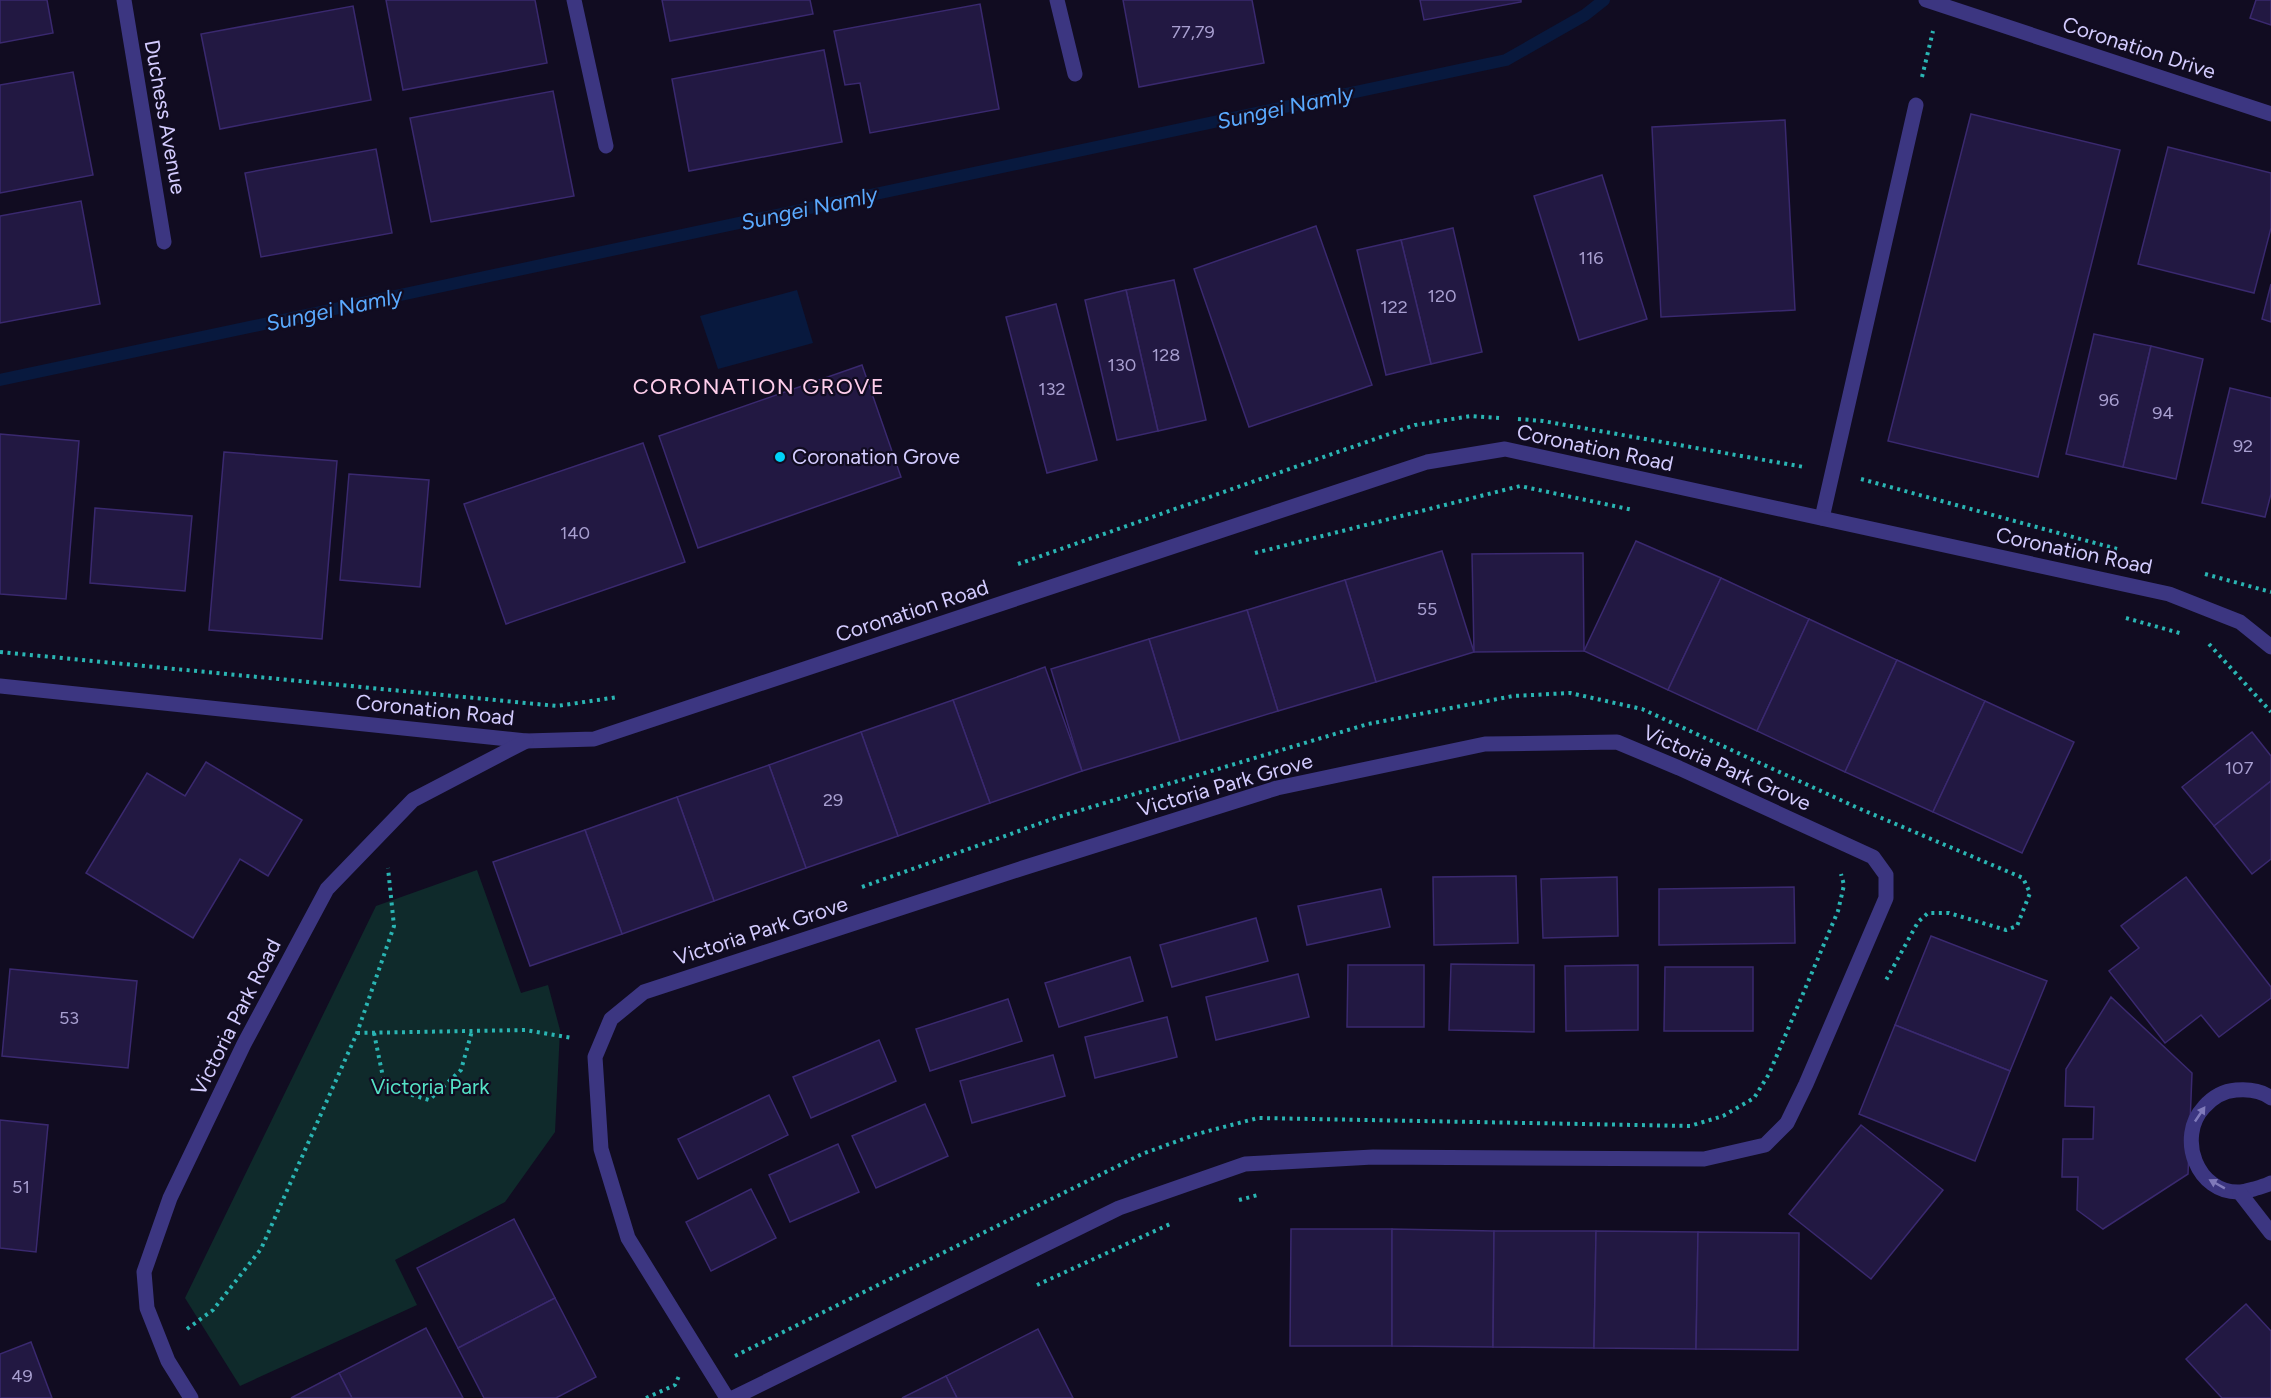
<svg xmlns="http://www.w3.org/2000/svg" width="2271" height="1398" font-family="Figtree,sans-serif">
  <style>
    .green { fill: #0f2a2b }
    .water { fill: #08193e }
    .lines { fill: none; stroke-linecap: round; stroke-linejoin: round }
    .stream { stroke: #08193e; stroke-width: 12 }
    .building { fill: #221842; stroke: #3a296f; stroke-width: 1.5 }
    .path { stroke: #2ab5b3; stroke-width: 4; stroke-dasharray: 3 4.5; stroke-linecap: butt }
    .minor { stroke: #3c3681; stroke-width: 15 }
    .oneway { fill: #807aba }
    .poi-dot { fill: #00d2f7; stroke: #110c21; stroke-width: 2 }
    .labels { text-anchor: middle; stroke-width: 4.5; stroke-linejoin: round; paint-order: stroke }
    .number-label { font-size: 18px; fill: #a89fd0 }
    .street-label { font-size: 21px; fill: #d4ccff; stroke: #110c21 }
    .poi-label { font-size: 21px; fill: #d4ccff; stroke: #110c21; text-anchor: start }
    .park-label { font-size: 21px; fill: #55e2c6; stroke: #110c21 }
    .water-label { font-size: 22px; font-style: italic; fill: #5aaaff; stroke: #110c21 }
    .neighbourhood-label { font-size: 22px; letter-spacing: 1.5px; fill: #ffceeb; stroke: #110c21 }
  </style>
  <rect width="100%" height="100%" fill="#110c21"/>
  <polygon class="green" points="477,870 521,993 548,985 560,1030 555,1132 505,1202 395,1260 417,1305 240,1386 185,1298 376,906"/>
  <polygon class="water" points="797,290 813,343 718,369 700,316"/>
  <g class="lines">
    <polyline class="stream" points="0,380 1506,60 1585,15 1604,0"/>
  </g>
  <g class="building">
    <polygon points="0,0 47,0 53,33 0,43"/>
    <polygon points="386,0 535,0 547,63 403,90"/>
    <polygon points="662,0 810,0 813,14 670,41"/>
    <polygon points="1123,0 1252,0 1264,63 1139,87"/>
    <polygon points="1420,0 1521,0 1521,2 1424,20"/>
    <polygon points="2256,0 2271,0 2271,25 2250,18"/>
    <polygon points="980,4 999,109 870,133 860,83 845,85 834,31"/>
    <polygon points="353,6 371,100 220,129 201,34"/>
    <polygon points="824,50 842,142 689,171 672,79"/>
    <polygon points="73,72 93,175 0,193 0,85"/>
    <polygon points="553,91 574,196 431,222 410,118"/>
    <polygon points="1971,114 2120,150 2038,477 1888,441"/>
    <polygon points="1785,120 1795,310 1661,317 1652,127"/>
    <polygon points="2168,147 2271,173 2271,228 2254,293 2138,264"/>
    <polygon points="376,149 392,233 261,257 245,173"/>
    <polygon points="1602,175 1647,319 1579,340 1534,196"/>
    <polygon points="81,201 100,304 0,323 0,216"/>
    <polygon points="1316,226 1372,385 1249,427 1194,269"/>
    <polygon points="1453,228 1482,352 1431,364 1401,240"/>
    <polygon points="1401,240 1431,364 1386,375 1357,250"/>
    <polygon points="1174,280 1206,420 1158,431 1126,290"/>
    <polygon points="2271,284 2271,322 2262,319"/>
    <polygon points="1126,290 1158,431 1117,440 1085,300"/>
    <polygon points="1056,304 1097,460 1047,473 1006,317"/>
    <polygon points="2094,334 2151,346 2123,467 2066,454"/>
    <polygon points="2151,346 2203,359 2176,479 2123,467"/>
    <polygon points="862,365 901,477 698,548 659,436"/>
    <polygon points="2230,388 2271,398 2271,494 2265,517 2202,503"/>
    <polygon points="0,434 79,441 66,599 0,594"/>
    <polygon points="643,443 685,562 506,624 464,504"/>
    <polygon points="224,452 337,461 322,639 209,630"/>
    <polygon points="349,474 429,480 420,587 340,580"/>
    <polygon points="95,508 192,516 185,591 90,583"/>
    <polygon points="1636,541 1721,578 1668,690 1584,651"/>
    <polygon points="1442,551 1474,652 1376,682 1345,580"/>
    <polygon points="1583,553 1584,651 1474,652 1472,554"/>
    <polygon points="1721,578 1809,619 1757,731 1668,690"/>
    <polygon points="1345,580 1376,682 1278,711 1247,610"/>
    <polygon points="1247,610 1278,711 1180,741 1149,639"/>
    <polygon points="1809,619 1897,660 1845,772 1757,731"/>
    <polygon points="1149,639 1180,741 1082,771 1051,669"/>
    <polygon points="1897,660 1985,701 1933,812 1845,772"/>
    <polygon points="1045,667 1082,771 990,803 953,700"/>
    <polygon points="953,700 990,803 898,836 861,732"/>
    <polygon points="1985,701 2074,742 2022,853 1933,812"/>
    <polygon points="861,732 898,836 806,868 769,765"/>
    <polygon points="2252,732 2271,756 2271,781 2214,826 2182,787"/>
    <polygon points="206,762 302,820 268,876 240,859 193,938 86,873 147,773 185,796"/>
    <polygon points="769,765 806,868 714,901 677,797"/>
    <polygon points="2271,781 2271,859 2252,874 2214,826"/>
    <polygon points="677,797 714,901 622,934 585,830"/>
    <polygon points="585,830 622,934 530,966 493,862"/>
    <polygon points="1516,876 1518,943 1434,945 1433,877"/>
    <polygon points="1617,877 1618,936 1543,938 1541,879"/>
    <polygon points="2186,877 2271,987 2271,998 2219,1037 2201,1015 2165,1043 2109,971 2139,948 2121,926"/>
    <polygon points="1794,887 1795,943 1659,945 1659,889"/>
    <polygon points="1381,889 1390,927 1307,945 1298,906"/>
    <polygon points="1256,918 1268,961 1172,987 1160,945"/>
    <polygon points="1931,936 2047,981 2010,1071 1895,1025"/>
    <polygon points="1130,957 1143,1001 1059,1027 1045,983"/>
    <polygon points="1451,964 1534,965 1534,1032 1449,1030"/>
    <polygon points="1348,965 1424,965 1424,1027 1347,1027"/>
    <polygon points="1638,965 1638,1030 1566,1031 1565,966"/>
    <polygon points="1665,967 1753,967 1753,1031 1664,1031"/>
    <polygon points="10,969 137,981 128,1068 2,1056"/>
    <polygon points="1298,974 1309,1017 1216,1040 1206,997"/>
    <polygon points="2111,997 2192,1073 2188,1174 2103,1229 2077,1210 2078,1177 2062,1177 2063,1139 2093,1139 2094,1107 2065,1106 2066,1069"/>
    <polygon points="1008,999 1022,1041 930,1071 916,1029"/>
    <polygon points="1167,1017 1177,1057 1095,1078 1085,1037"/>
    <polygon points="1895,1025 2010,1071 1975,1161 1859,1114"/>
    <polygon points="879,1040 896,1081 811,1118 793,1077"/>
    <polygon points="1053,1055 1065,1096 972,1123 960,1081"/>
    <polygon points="769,1095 788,1135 698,1179 678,1139"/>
    <polygon points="925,1104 948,1156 876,1188 852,1136"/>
    <polygon points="0,1120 48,1125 36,1252 0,1248"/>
    <polygon points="1861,1125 1943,1190 1871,1279 1789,1214"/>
    <polygon points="838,1144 859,1192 790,1222 769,1175"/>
    <polygon points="751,1189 776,1238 711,1271 686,1222"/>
    <polygon points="514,1219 555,1298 458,1348 417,1268"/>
    <polygon points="1291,1229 1392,1229 1392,1346 1290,1346"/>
    <polygon points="1392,1229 1494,1231 1493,1347 1392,1346"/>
    <polygon points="1494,1231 1596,1231 1594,1348 1493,1347"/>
    <polygon points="1596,1231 1698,1232 1696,1349 1594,1348"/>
    <polygon points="1698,1232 1799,1233 1798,1350 1696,1349"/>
    <polygon points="555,1298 596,1377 556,1398 484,1398 458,1348"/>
    <polygon points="2246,1304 2271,1331 2271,1398 2222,1398 2186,1359"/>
    <polygon points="426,1328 463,1398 352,1398 339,1373"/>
    <polygon points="1038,1329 1073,1398 957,1398 946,1376"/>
    <polygon points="31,1342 52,1398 0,1398 0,1354"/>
    <polygon points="339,1373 352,1398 291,1398"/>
    <polygon points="946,1376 957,1398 902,1398"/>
  </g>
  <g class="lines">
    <g class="path">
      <polyline points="1922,77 1933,31"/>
      <polyline points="1518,419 1543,421 1804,467"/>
      <polyline points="1861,479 2117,549"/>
      <polyline points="1255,553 1520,486 1633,510"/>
      <polyline points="1018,564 1415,425 1471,416 1499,418"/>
      <polyline points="2205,574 2271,592"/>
      <polyline points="2126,618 2183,634"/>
      <polyline points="2209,644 2271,712"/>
      <polyline points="0,652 557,706 618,697"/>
      <polyline points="862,887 1058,817 1368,724 1513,696 1570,693 1642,709 1858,808 2023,878 2030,893 2017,926 2006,930 1949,913 1928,913 1918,922 1885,982"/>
      <polyline points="357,1033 525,1030 572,1038"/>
      <polyline points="374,1033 385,1087 429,1100 461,1070 472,1031"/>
      <polyline points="1239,1200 1258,1195"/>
      <polyline points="1037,1285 1170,1224"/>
      <polyline points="187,1329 213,1310 261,1249 357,1033 394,926 388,868"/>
      <polyline points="735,1356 1142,1154 1197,1134 1258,1118 1690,1126 1723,1116 1754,1098 1769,1074 1838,911 1844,885 1841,874"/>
      <polyline points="646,1398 675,1385 679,1376"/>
    </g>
    <g class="minor">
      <polyline points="124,0 164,242"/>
      <polyline points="574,0 606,146"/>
      <polyline points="1057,0 1075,74"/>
      <polyline points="1926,0 2271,114"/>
      <polyline points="1822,518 1916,105"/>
      <polyline points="0,686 526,741 594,739 1427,462 1505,449 2169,594 2240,622 2271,647"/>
      <path d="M2271,1098C2261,1090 2248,1089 2236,1090C2223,1091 2212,1098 2204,1107C2176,1137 2197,1194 2240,1192C2244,1192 2250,1190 2254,1189C2260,1187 2266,1186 2271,1183"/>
      <polyline points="2240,1193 2271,1233"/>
      <polyline points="191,1398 168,1361 147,1308 144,1272 170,1198 244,1044 327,889 413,800 526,741"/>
      <polyline points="727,1398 628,1238 601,1149 595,1057 611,1019 644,992 1023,868 1277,788 1485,744 1617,742 1679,768 1873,857 1886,875 1886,898 1806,1084 1787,1123 1765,1145 1704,1159 1373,1157 1245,1164 1119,1208 733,1398"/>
    </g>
  </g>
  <defs><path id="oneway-solid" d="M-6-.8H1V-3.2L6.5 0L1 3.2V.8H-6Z" transform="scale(1.5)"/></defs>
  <g class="oneway">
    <use href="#oneway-solid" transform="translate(2200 1114) rotate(-56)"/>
    <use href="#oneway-solid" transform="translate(2217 1184) rotate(-151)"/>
  </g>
  <circle class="poi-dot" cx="780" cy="457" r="6"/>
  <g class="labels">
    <g class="number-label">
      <text x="1193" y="38">77,79</text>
      <text x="1591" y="264">116</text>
      <text x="1442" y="302">120</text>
      <text x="1394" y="313">122</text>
      <text x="1166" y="361">128</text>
      <text x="1122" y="371">130</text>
      <text x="1052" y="395">132</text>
      <text x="2109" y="406">96</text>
      <text x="2163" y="419">94</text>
      <text x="2243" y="452">92</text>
      <text x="575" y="539">140</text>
      <text x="1427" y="615">55</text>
      <text x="2239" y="774">107</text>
      <text x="833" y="806">29</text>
      <text x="69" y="1024">53</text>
      <text x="21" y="1193">51</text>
      <text x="22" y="1382">49</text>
    </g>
    <g class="street-label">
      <text transform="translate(2139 48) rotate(18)" y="7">Coronation Drive</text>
      <text transform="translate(165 117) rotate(80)" y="7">Duchess Avenue</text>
      <text transform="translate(1595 448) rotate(12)" y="7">Coronation Road</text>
      <text transform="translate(2074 551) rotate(12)" y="7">Coronation Road</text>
      <text transform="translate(912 611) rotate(-18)" y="7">Coronation Road</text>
      <text transform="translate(435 710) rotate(6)" y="7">Coronation Road</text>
      <text transform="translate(1727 768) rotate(24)" y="7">Victoria Park Grove</text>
      <text transform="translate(1225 785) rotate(-16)" y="7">Victoria Park Grove</text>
      <text transform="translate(761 931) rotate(-18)" y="7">Victoria Park Grove</text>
      <text transform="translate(236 1017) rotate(-63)" y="7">Victoria Park Road</text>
    </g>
    <g class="poi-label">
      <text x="792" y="464">Coronation Grove</text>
    </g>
    <g class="park-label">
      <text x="430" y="1094">Victoria Park</text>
    </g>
    <g class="water-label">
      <text transform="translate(1285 107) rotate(-12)" y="8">Sungei Namly</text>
      <text transform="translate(809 208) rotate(-12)" y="8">Sungei Namly</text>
      <text transform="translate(334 309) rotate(-12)" y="8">Sungei Namly</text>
    </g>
    <g class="neighbourhood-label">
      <text x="759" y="394">CORONATION GROVE</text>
    </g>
  </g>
</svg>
